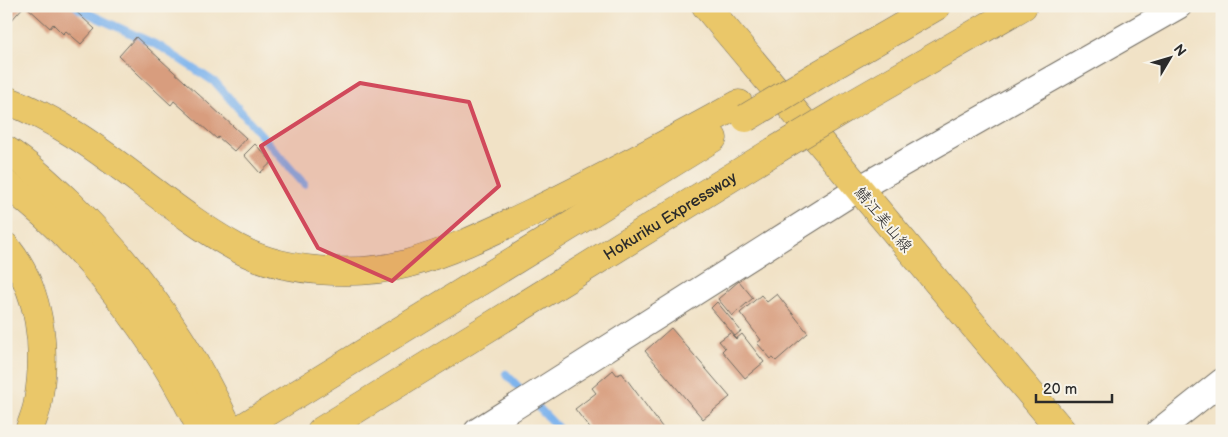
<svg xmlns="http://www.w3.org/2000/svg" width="1228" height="437" font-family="'Balsamiq Sans','Klee One',sans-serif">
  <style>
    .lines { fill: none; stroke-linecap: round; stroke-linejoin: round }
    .stream { stroke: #7eb4ed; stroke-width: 8 }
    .building { fill: #d89d7e }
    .minor-casing { stroke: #706b61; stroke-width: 27 }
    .primary-casing { stroke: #706b61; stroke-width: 29 }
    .motorway-casing { stroke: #706b61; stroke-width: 29 }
    .minor { stroke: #fff; stroke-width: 25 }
    .primary { stroke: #eac769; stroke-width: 28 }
    .motorway { stroke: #eac769; stroke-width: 28 }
    .motorway-bridge-casing { stroke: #706b61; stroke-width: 29; stroke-linecap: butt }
    .motorway-bridge { stroke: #eac769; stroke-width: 28 }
    .marked { fill: #d1495b; fill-opacity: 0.2; stroke: #d1495b; stroke-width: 4; stroke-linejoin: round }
    .labels { text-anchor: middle; stroke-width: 4; stroke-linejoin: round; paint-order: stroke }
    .street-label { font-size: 16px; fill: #2b2b2b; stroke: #f7f3e8 }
  </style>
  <rect width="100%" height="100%" fill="#f7f3e8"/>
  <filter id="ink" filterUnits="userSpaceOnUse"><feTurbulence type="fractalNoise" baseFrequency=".02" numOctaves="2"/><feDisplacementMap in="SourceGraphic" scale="10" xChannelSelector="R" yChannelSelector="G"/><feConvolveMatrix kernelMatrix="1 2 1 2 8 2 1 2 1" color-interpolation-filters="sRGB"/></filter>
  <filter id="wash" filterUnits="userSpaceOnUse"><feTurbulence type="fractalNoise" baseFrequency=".0096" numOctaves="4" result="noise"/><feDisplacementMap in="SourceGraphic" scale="20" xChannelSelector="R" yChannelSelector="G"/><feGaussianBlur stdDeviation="1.12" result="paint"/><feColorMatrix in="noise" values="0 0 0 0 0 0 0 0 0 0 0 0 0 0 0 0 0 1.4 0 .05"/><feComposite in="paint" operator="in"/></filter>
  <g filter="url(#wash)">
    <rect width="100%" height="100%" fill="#f1e2c6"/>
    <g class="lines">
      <g class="stream">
        <polyline points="72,6 161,47 216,83 304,184"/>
        <polyline points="506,374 561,431"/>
      </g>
    </g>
    <g id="blocks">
      <g class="building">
        <polygon points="6,6 24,6 10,22 6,19"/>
        <polygon points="26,6 70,6 95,29 81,44 66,31 63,34 53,24 50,28"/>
        <polygon points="136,37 246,138 234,151 218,137 217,139 174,101 171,105 119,56"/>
        <polygon points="255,144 272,162 260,173 244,155"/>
        <polygon points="739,281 753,298 732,316 718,299"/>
        <polygon points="777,294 808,333 776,361 773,358 771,359 757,343 761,340 740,313 761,295 767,302"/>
        <polygon points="717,302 741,331 735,336 711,308"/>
        <polygon points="671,328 730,397 703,419 645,351"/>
        <polygon points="730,333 736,339 742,334 764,362 745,378 722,351 725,348 719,341"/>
        <polygon points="613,370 617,375 622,373 665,431 592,431 575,409 596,393 592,388"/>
      </g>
    </g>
  </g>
  <g filter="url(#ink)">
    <use href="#blocks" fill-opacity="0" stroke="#706b61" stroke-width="1"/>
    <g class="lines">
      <defs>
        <g id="minor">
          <polyline points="477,431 858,189 1179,6"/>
          <polyline points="1159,431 1222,381"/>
        </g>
        <polyline id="primary" points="706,6 1062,431"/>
        <g id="motorway">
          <polyline points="816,76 937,6"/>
          <path d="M6,100C94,132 157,204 237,248C283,273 356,277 406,264C450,252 491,232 531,213C602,179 670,142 739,104"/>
          <polyline points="844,109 1023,6"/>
          <path d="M6,150C29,165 48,183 68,202C135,267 191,346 230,431"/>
          <path d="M6,184C85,241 160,343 202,431"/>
          <path d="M6,247C41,290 47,349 38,401C37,411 32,421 29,431"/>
          <polyline points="237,431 713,138"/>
          <path id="s1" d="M321,431L774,151"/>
        </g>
      </defs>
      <use href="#minor" class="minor-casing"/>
      <use href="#primary" class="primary-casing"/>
      <use href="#motorway" class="motorway-casing"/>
      <use href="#minor" class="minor"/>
      <use href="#primary" class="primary"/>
      <use href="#motorway" class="motorway"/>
      <defs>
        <g id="motorway-bridge">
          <polyline points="746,118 816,76"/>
          <polyline points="774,151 844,109"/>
        </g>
      </defs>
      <use href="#motorway-bridge" class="motorway-bridge-casing"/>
      <use href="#motorway-bridge" class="motorway-bridge"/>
    </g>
  </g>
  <path class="marked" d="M360,83L469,102L499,186L392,281L318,248L261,146Z"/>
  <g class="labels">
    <g class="street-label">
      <text dy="6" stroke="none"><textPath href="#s1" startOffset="410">Hokuriku Expressway</textPath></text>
      <text transform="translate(884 219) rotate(50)" y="6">鯖江美山線</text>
    </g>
  </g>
  <rect width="1228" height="437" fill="none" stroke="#f7f3e8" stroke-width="25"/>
  <g transform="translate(1170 58) rotate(52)" stroke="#f7f3e8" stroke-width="4" paint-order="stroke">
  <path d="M0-4L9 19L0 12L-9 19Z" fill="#2b2b2b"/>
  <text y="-8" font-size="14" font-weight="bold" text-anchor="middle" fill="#2b2b2b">N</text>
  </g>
  <path d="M1036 394v8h76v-8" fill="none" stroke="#2b2b2b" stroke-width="2.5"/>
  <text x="1043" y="394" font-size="15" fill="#2b2b2b" stroke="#f7f3e8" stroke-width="4" paint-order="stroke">20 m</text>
</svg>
